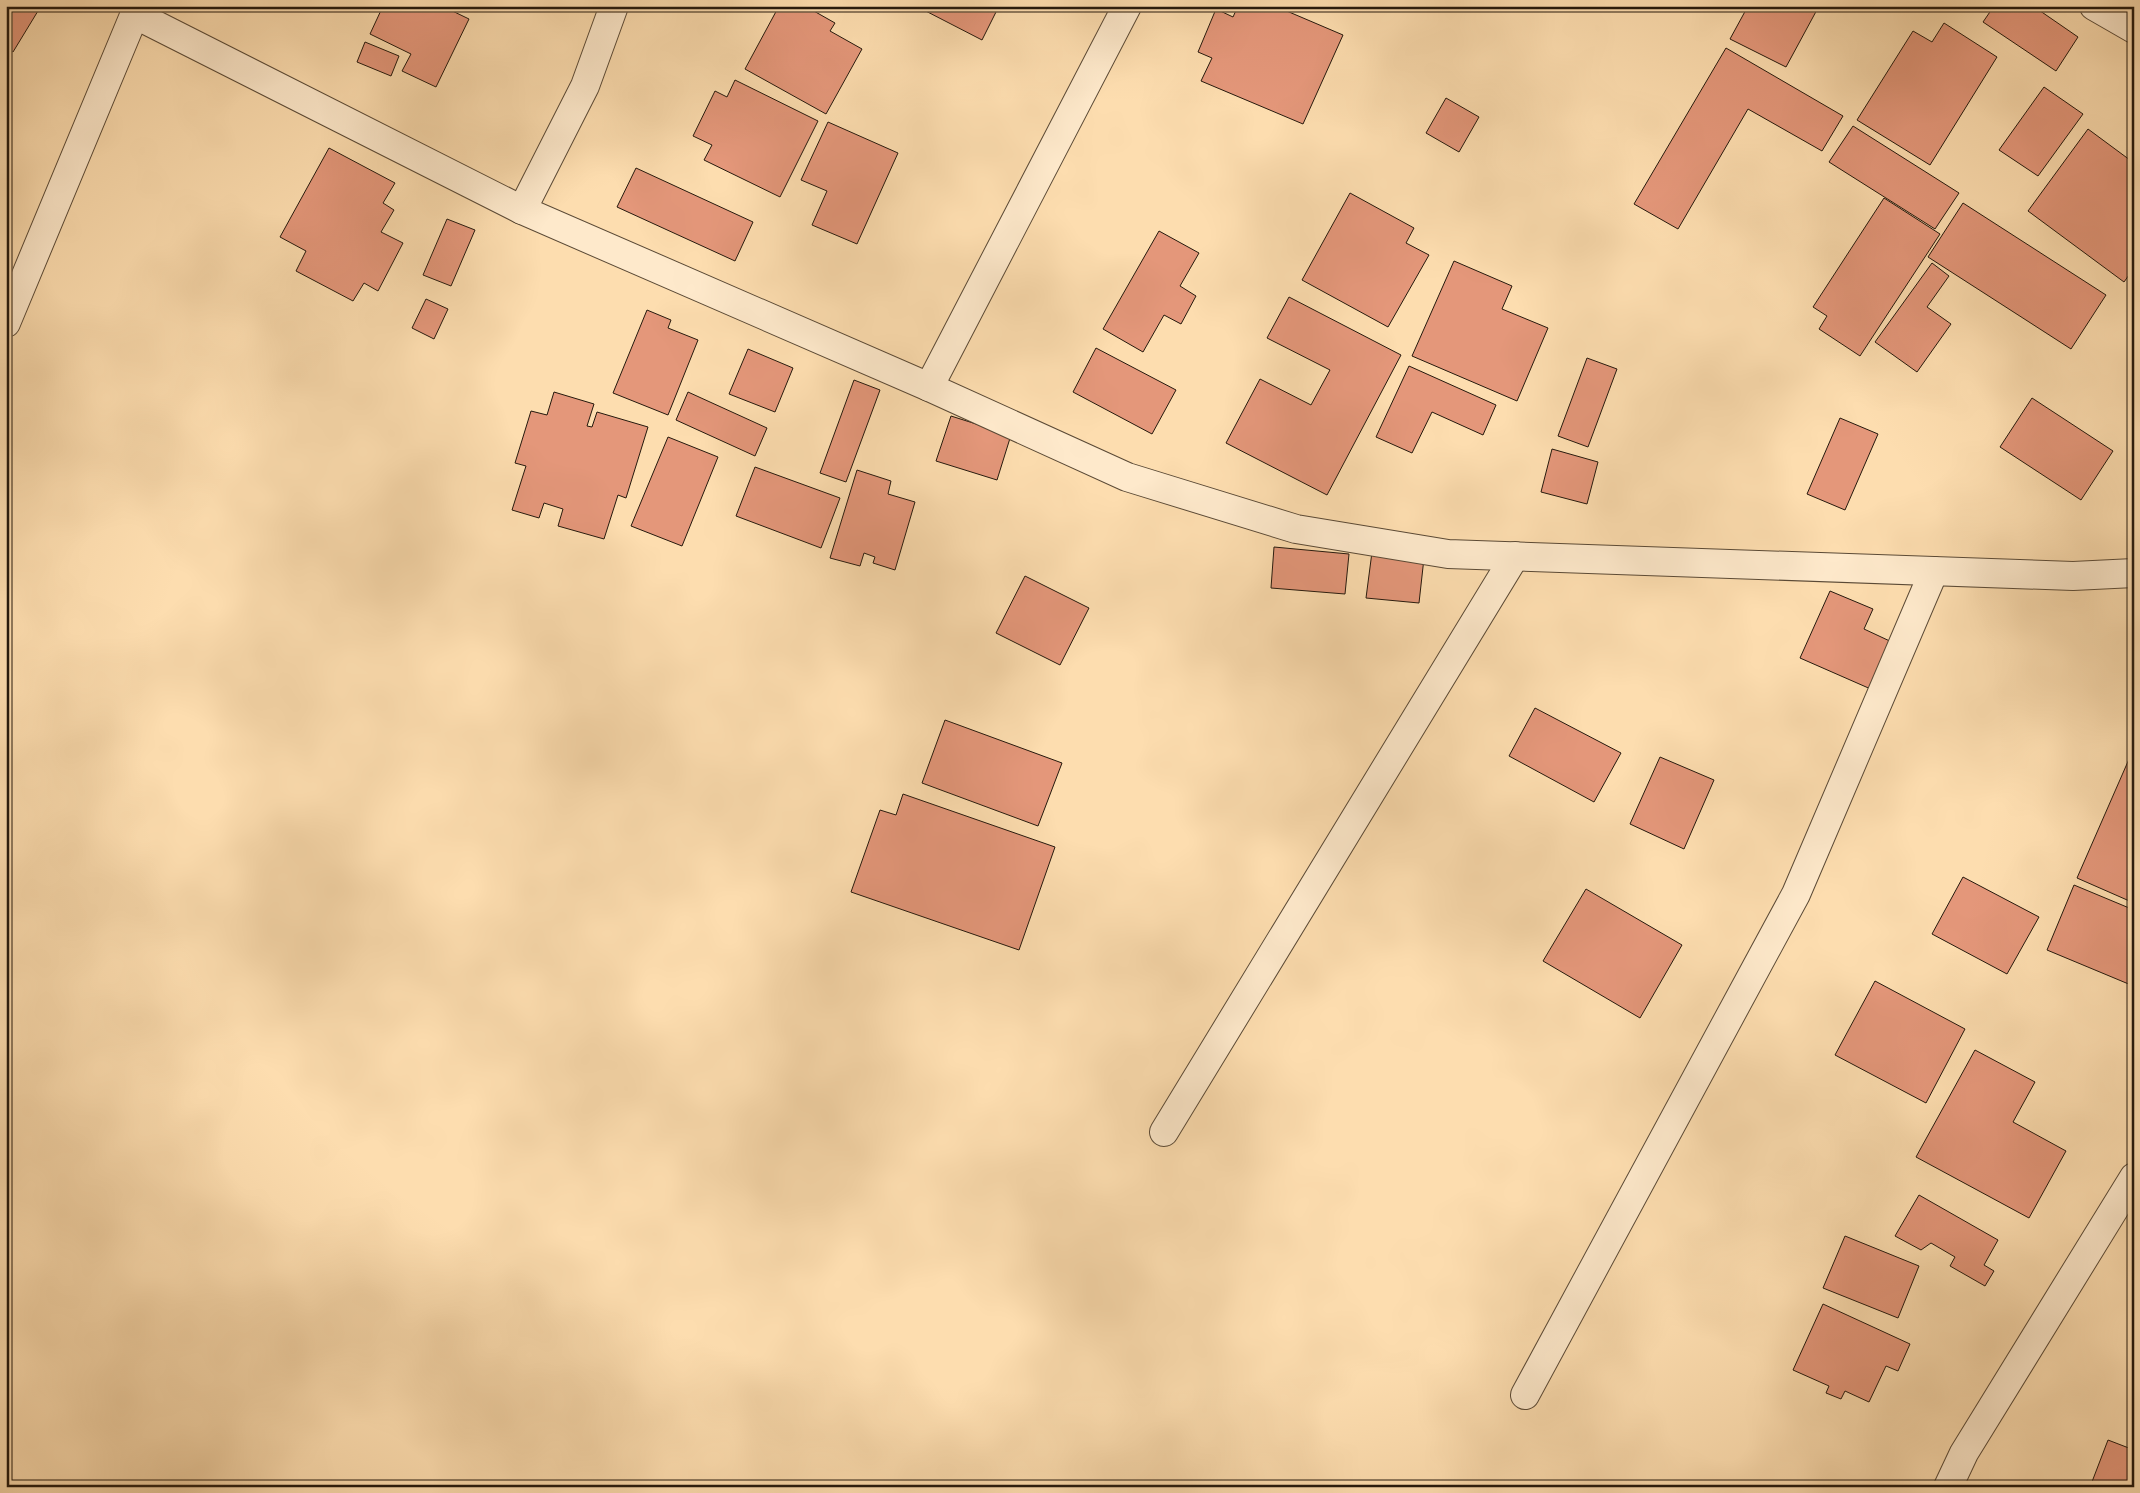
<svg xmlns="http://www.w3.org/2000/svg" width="2140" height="1493" font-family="'Sorts Mill Goudy',serif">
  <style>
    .building { fill: #e4977a; stroke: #25190d }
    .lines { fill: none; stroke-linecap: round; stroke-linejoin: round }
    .minor-casing { stroke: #5b4a36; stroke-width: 30 }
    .tertiary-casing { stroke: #5b4a36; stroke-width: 30 }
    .minor { stroke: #fee9cb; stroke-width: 28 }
    .tertiary { stroke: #fee9cb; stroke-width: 28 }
  </style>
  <rect width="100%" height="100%" fill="#fdddaf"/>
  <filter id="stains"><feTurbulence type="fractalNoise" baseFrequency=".004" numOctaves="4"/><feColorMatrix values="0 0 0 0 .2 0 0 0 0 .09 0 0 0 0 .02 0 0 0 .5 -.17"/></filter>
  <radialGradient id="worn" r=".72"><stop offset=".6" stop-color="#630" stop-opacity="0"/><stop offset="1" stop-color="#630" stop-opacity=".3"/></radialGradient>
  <g class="building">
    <polygon points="6,6 41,6 13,52 6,48"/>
    <polygon points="383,6 442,6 469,19 436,87 402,71 411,54 370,34"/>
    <polygon points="779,6 805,6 835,23 830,31 862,49 826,114 745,69"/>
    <polygon points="916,6 999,6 982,40"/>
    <polygon points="1238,6 1275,6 1343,35 1303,124 1201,81 1212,58 1198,52 1216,9 1233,17"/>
    <polygon points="1748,6 1819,6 1786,67 1730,39"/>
    <polygon points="1994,6 2033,6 2078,37 2056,71 1983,22"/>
    <polygon points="1944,23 1997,57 1930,165 1857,120 1913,31 1932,42"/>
    <polygon points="365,42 399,56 391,76 357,62"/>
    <polygon points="1726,48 1843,116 1822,151 1748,109 1678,229 1634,204"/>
    <polygon points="735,80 818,121 780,197 704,160 712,145 693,136 715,91 727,97"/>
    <polygon points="2044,87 2083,114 2038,176 1999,150"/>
    <polygon points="1446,98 1479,117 1459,152 1426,133"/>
    <polygon points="828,122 898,153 857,244 812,225 827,191 801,180"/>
    <polygon points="1853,126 1959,193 1935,229 1829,162"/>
    <polygon points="2088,129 2134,163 2134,268 2124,282 2028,211"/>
    <polygon points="329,148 395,183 383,203 394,210 381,232 403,243 378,291 364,283 353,301 296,271 306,251 280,237"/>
    <polygon points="636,168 753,222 735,261 617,207"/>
    <polygon points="1350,193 1414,228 1406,243 1429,255 1388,327 1302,280"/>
    <polygon points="1884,198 1940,234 1860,356 1819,329 1827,316 1813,307"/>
    <polygon points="1963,203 2106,295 2071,349 1928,257"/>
    <polygon points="447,219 475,230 451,286 423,275"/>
    <polygon points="1159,231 1199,253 1180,286 1196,296 1181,324 1164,315 1143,352 1103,329"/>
    <polygon points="1454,261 1512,286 1502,309 1548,328 1517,401 1412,356"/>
    <polygon points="1932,263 1949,276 1927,307 1951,324 1917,372 1875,342"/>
    <polygon points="1289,297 1401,355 1327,495 1226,443 1260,379 1311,405 1330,370 1267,338"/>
    <polygon points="426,299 448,309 434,339 412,328"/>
    <polygon points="647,310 671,320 668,328 698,340 668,415 613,393"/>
    <polygon points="1096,348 1176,390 1152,434 1073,392"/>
    <polygon points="748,349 793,368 775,412 729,394"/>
    <polygon points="1587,358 1617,369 1588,447 1558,436"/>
    <polygon points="1409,366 1496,405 1483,435 1432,412 1412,453 1376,437"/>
    <polygon points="854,380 880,390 846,482 820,473"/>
    <polygon points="554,392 594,404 587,426 592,427 597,412 648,427 626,498 618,495 604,539 558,526 563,509 544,503 539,518 512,510 526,466 515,463 531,411 547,415"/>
    <polygon points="688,392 767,428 755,456 676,420"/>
    <polygon points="2032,398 2113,451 2081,500 2000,447"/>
    <polygon points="951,416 1011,435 997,480 936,461"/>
    <polygon points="1840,418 1878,434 1845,510 1807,494"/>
    <polygon points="668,437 718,457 682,546 631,526"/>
    <polygon points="1552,449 1598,462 1587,504 1541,492"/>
    <polygon points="755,467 840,498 821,548 736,516"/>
    <polygon points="857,470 891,481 888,494 915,502 895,570 873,563 875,557 864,553 860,566 830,558"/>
    <polygon points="1274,547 1349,554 1345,594 1271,588"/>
    <polygon points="1372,552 1424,558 1419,603 1366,598"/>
    <polygon points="1025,576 1089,608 1060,665 996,633"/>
    <polygon points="1830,591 1873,609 1864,629 1894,643 1873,690 1800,658"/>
    <polygon points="1535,708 1621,753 1594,802 1509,756"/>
    <polygon points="945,720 1062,763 1038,826 922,783"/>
    <polygon points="2133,750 2134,750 2134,903 2077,878"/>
    <polygon points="1660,757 1714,780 1684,849 1630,824"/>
    <polygon points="903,794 1055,847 1019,950 851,892 880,810 896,815"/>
    <polygon points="1963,877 2039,917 2007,974 1932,934"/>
    <polygon points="2074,885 2134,910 2134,978 2131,985 2047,950"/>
    <polygon points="1586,889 1682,945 1640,1018 1543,961"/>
    <polygon points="1875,981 1965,1029 1926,1103 1835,1055"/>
    <polygon points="1975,1050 2035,1082 2013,1122 2066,1151 2029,1218 1916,1157"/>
    <polygon points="1919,1195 1998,1240 1984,1265 1994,1271 1985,1286 1950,1266 1955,1257 1931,1243 1921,1250 1895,1236"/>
    <polygon points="1845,1236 1919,1266 1898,1318 1823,1288"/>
    <polygon points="1823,1304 1910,1344 1898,1371 1886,1366 1869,1402 1845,1391 1841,1399 1826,1393 1829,1386 1793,1370"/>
    <polygon points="2108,1440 2134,1450 2134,1487 2090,1487"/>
  </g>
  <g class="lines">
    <defs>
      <g id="minor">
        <polyline points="134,14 522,210 929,387 1127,477 1296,529 1448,554 2073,576 2134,573"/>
        <polyline points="522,210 585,86 614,6"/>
        <polyline points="6,323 138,6"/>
        <polyline points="929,387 1127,6"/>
        <polyline points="1164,1132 1515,556"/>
        <polyline points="1525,1395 1796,894 1934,571"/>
        <polyline points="1948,1487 1964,1453 2134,1177"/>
      </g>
      <polyline id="tertiary" points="2094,6 2134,29"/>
    </defs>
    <use href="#minor" class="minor-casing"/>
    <use href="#tertiary" class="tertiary-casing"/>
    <use href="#minor" class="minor"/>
    <use href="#tertiary" class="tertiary"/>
  </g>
  <rect width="2140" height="1493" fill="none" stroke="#fdddaf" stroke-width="25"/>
  <rect x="8" y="8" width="2125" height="1478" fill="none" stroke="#25190d" stroke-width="2.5"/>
  <rect x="12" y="12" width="2115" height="1468" fill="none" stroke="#25190d"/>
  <rect width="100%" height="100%" filter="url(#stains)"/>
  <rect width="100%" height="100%" fill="url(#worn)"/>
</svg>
